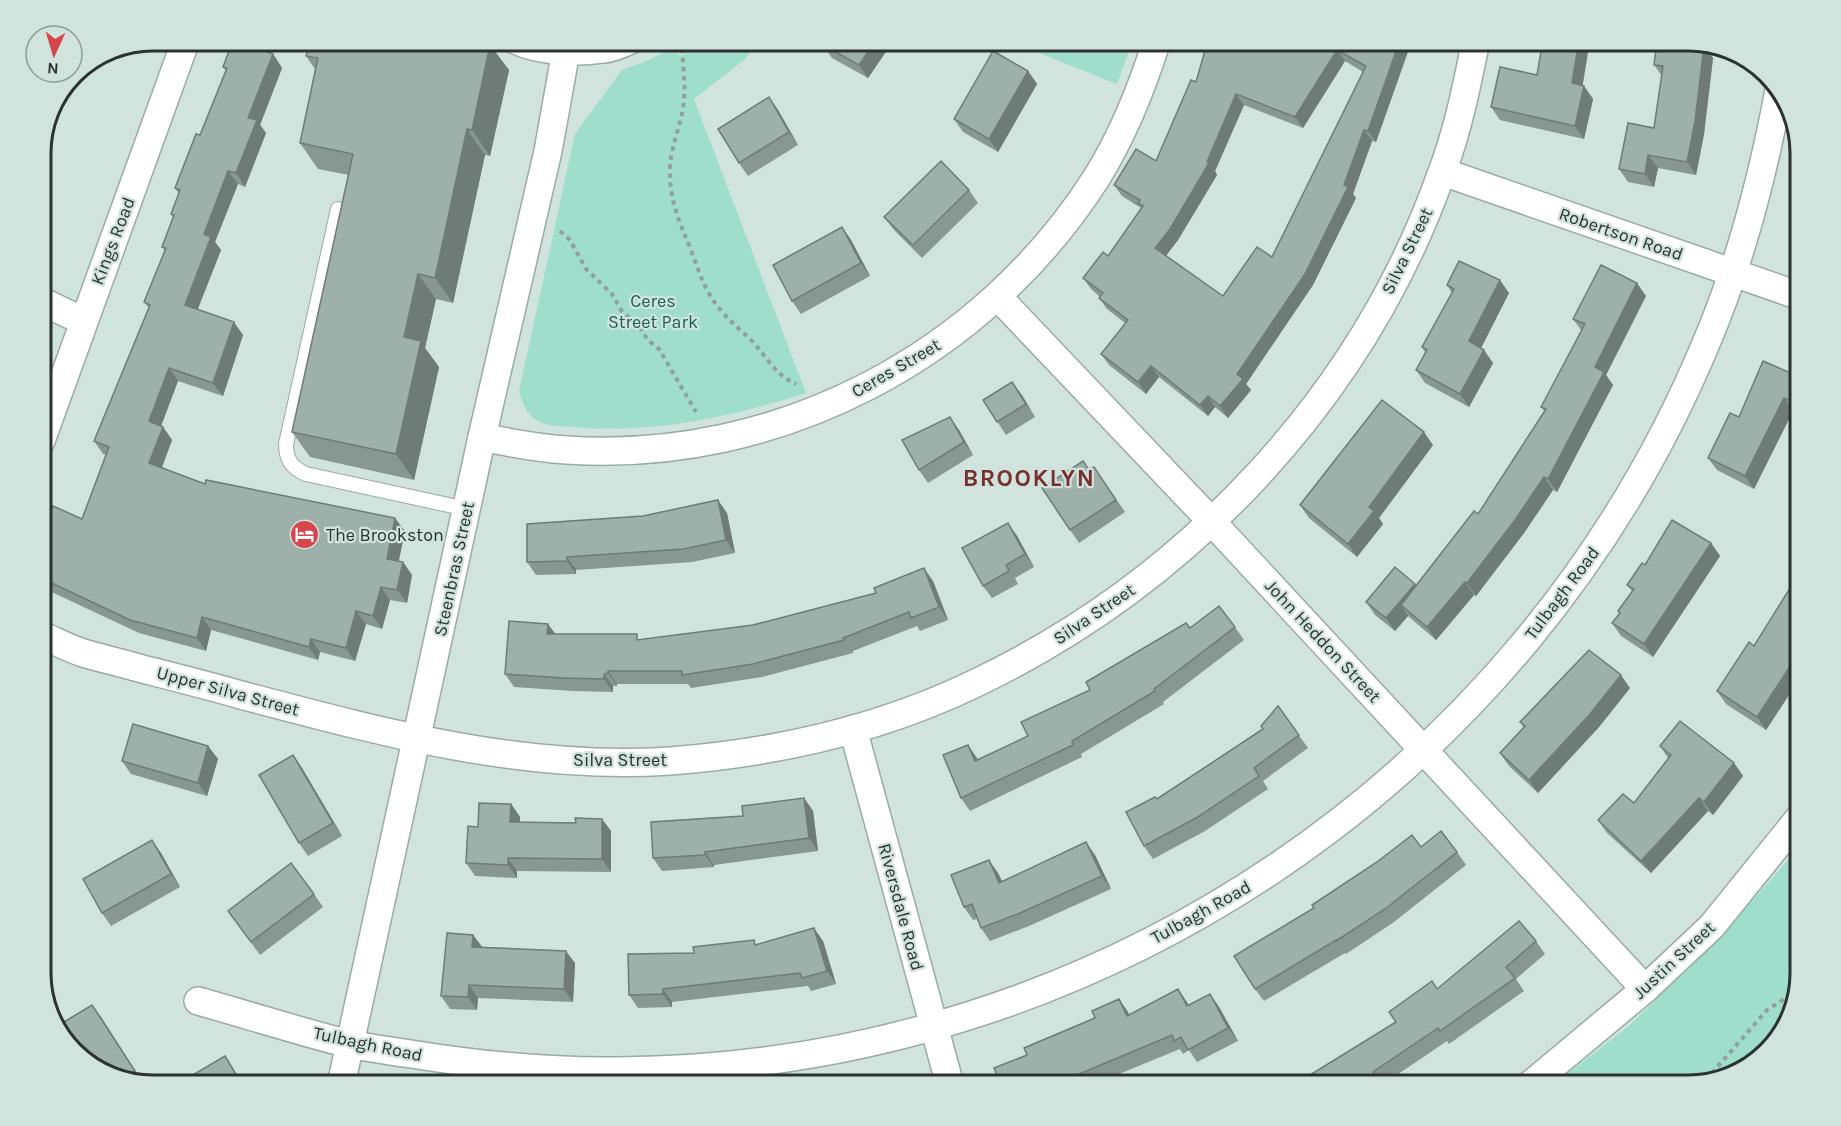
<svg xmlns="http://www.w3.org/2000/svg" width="1841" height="1126" font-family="Karla,sans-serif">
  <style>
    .green { fill: #9edeca }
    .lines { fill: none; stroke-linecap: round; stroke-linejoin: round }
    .service-casing { stroke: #99aba5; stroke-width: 16 }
    .minor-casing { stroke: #99aba5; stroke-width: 30 }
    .path { stroke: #92a09b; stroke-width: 4; stroke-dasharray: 4.5 4.5; stroke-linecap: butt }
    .service { stroke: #fff; stroke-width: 14 }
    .minor { stroke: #fff; stroke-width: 27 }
    .wall { fill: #889792; fill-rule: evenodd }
    .shaded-wall { fill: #6f7b77 }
    .building { fill: #9eb0aa; stroke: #6f7b77; stroke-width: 1.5; fill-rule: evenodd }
    .labels { text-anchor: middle; stroke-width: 4.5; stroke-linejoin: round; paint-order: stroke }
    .street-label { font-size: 18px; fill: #2b322f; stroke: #d1e3dd }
    .park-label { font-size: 18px; fill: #196351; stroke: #d1e3dd }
    .poi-label { font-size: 18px; fill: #2b322f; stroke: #d1e3dd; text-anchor: start }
    .district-label { font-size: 24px; font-weight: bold; letter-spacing: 1.5px; fill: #76302f; stroke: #d1e3dd }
    .rim { fill: none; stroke: #2b322f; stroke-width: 3 }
  </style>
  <rect width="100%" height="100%" fill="#d1e3dd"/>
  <g class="green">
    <path d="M698,41H760L744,60L694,99L806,393C731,417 654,434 574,427C562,426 549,427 538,421C527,415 522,403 519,391L575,134L622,70L649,60L674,47L680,56L700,44Z"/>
    <polygon points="1009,41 1133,41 1117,84"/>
    <polygon points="1800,847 1800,973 1785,1029 1744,1070 1688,1085 1553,1085 1630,1025 1716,941"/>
  </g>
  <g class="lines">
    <defs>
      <path id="service" d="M338,209L286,444C286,460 292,468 306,474L467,509"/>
      <g id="minor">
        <path d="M515,40C541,52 576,53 604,49C613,48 622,44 631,40"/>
        <polyline points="1443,172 1800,296"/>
        <polyline points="998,297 1212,522 1645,989"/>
        <polyline points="41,301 83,321"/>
        <path d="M482,437C510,443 538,448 567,450C779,464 984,355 1097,177C1123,135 1142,88 1157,40"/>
        <polyline points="41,441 186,40"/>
        <path d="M41,635C55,641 68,648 83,653C100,658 118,662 135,667C170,676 206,685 241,695C381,732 523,771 670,761C775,753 881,729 976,683C1189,581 1363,396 1442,172C1458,130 1467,85 1476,40"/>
        <polyline points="853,729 950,1085"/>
        <path d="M198,1001C248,1015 298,1031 349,1044C369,1048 390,1051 411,1054C479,1065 549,1072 619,1071C1094,1068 1525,780 1707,341C1741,261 1763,176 1779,90"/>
        <polyline points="341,1085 482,437 548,151 566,51"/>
        <polyline points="1530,1085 1645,989 1712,926 1800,817"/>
      </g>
    </defs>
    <use href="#service" class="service-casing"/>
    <use href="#minor" class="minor-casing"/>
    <g class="path">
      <path d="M681,40C683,64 687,90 682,114C678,132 671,148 670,167C669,200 679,221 691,250C696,263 700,276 706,288C716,308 732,323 748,337C765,353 774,375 796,384"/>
      <polyline points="560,231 570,240 586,269 612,294 621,310 640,328 648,340 659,349 696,412"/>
      <polyline points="1706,1080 1767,1010 1795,992"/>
    </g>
    <use href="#service" class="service"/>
    <use href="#minor" class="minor"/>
  </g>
  <g class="wall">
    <polygon points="894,40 868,78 832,58 823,45"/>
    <path d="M1208,40L1411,43L1376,142L1372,141L1353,194L1356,198L1313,285L1246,384L1251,390L1228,418L1215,407L1208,416L1159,377L1146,394L1109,365L1101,354L1125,323L1107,309L1099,298L1100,297L1091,289L1083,278L1108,256L1141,208L1122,196L1114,185L1156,161L1196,82ZM1345,61L1363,72L1272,257L1223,296L1166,256L1178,240L1217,175L1215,171L1244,105L1303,128Z"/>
    <polygon points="490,45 509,70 490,156 485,155 453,303 436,299 425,348 439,367 414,480 310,457 292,432 349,175 318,169 300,143 315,69 306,56"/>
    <polygon points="1704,46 1713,58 1704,134 1696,175 1658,168 1654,187 1628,182 1619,169 1654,128 1662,76 1654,65"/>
    <polygon points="273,54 282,68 260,125 266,133 245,187 238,184 215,242 221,250 197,310 243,335 223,396 178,381 161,426 163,427 172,440 162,468 205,484 405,531 399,561 403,562 412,575 407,603 390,600 382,629 366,624 355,661 320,652 318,660 211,630 206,651 139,633 41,587 41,531 82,519 106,455 103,454 94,441 149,308 144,302 165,251 162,247 173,217 171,214 179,194 175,188 200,135 226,71 223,67"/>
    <polygon points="1028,71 1037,84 998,152 963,132 954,119"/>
    <polygon points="1583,85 1593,99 1584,139 1500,120 1491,107"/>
    <polygon points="769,97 778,110 798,145 748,176 739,163"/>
    <polygon points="969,190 978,203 922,258 894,230 884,217"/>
    <polygon points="842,227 851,240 870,276 801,314 792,301"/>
    <polygon points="1447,285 1509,293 1481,348 1493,363 1469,407 1425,383 1416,370 1425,352 1422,347 1452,293"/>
    <polygon points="1646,296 1606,375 1613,385 1557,492 1553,490 1524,533 1476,596 1474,595 1436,640 1408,616 1395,631 1375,615 1366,602 1416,585 1478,514 1545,412 1541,407 1581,330 1573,319"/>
    <polygon points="1800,377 1800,414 1793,411 1754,489 1717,470 1708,458 1739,417"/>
    <polygon points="1012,382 1035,417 1006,435 983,400"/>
    <polygon points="959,430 973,455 928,483 919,470"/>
    <polygon points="1433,445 1379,518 1383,524 1357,557 1309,518 1300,505"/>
    <polygon points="1094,467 1125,512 1079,543 1042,488 1089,470"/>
    <polygon points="727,513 735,553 692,562 576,570 576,574 536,575 527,562"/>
    <polygon points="1008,523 1017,536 1034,567 1015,578 1018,584 992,598 983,586"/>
    <polygon points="1711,543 1720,556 1653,657 1621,636 1612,623 1620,613 1618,611 1632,591 1627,585 1645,565"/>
    <polygon points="1800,572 1800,678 1766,730 1726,704 1717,691 1754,646"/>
    <polygon points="933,581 948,620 920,631 917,626 853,651 853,653 762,677 691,688 688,684 617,684 617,686 613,686 613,692 573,691 514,687 505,674 555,634 641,640 753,625"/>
    <polygon points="1235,627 1244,640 1163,702 1164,704 1081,754 1082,757 970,811 961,798 977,758 978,760 1028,736 1090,690 1190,628"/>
    <polygon points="1630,688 1599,727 1538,793 1509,766 1500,753 1524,728 1520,722"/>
    <polygon points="1278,706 1308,748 1263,781 1268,789 1205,831 1153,859 1144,846 1263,729"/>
    <polygon points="208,746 218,759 207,796 131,774 122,761"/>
    <polygon points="1660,746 1734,763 1743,776 1713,815 1708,811 1651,873 1607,833 1598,820 1634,803 1668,758"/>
    <polygon points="293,755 302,768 342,836 308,856 299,843"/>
    <polygon points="804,798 813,811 818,851 714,865 714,867 662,871 653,858 743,816"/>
    <polygon points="511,804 520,817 520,822 576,823 602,819 611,831 611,872 517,871 517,878 475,876 466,863 478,827"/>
    <polygon points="1421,847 1457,852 1466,865 1394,922 1346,954 1345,953 1264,1001 1255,989"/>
    <polygon points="161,853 180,887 111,926 102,913"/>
    <polygon points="1095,855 1111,889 1029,926 990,941 981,928 977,919 973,920 964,907 998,873 1002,881"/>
    <polygon points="314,894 323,907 260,955 228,911"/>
    <polygon points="473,935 482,947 575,963 573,1002 478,998 477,1010 450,1009 441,996"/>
    <polygon points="823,941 836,984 811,991 808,986 672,1002 672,1007 638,1008 629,995 694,953 757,944"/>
    <polygon points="1536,941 1545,954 1516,979 1524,991 1449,1044 1447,1041 1382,1085 1317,1085 1396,1022"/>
    <polygon points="1178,989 1188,1005 1210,994 1219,1007 1238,1041 1197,1062 1189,1050 1183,1054 1180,1049 1092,1085 1001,1085 1027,1055 1095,1018 1119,999 1129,1015"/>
    <polygon points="92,1005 101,1017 143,1083 97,1070"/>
  </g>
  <g class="shaded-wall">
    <polygon points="876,40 894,40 868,78 859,65"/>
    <polygon points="1400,40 1411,40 1411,43 1376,142 1368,131"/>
    <polygon points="1579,40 1590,40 1581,96 1572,83"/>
    <polygon points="490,45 509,70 490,156 472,130"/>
    <polygon points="1704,46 1713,58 1704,134 1696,175 1687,162"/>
    <polygon points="1337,50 1345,61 1303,128 1295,117"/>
    <polygon points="273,54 282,68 260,125 266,133 245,187 236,173 248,118"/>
    <polygon points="1028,71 1037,84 998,152 989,139"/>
    <polygon points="1584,86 1593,99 1584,139 1575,126"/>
    <polygon points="1236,94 1244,105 1215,171 1217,175 1178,240 1163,259 1155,248 1207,162"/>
    <polygon points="769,97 778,110 798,145 789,132"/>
    <polygon points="467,129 485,155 453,303 435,278"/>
    <polygon points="1364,130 1372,141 1353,194 1356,198 1313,285 1246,384 1251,390 1228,418 1220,406 1237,374 1344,185"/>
    <polygon points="1648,155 1658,168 1654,187 1645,174"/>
    <polygon points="228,171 238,184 215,242 221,250 194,319 185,305 204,234"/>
    <polygon points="842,227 851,240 870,276 861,263"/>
    <polygon points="418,274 436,299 425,348 439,367 414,480 396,454 404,337"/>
    <polygon points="1500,280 1509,293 1478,354 1469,341"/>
    <polygon points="1637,283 1646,296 1606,375 1613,385 1557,492 1548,479 1595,367"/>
    <polygon points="234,322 243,335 223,396 213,383"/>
    <polygon points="1484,350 1493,363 1469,407 1460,394"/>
    <polygon points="1151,366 1159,377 1146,394 1138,382"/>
    <polygon points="169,368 178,381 158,434 149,421"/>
    <polygon points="1012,382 1022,395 1035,417 1026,404"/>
    <polygon points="1800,392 1800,410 1796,403"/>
    <polygon points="1208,396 1215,407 1208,416 1200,405"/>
    <polygon points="1784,398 1793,411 1754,489 1745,476"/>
    <polygon points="950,417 959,430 973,455 964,442"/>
    <polygon points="163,427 172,440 158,476 149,463"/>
    <polygon points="1424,432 1433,445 1379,518 1383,524 1357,557 1348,544 1369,507"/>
    <polygon points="1544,477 1553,490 1524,533 1476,596 1467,583"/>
    <polygon points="718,500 727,513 735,553 726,540"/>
    <polygon points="395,518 405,531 396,572 387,559"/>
    <polygon points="1008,523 1017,536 1034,567 1025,554"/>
    <polygon points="1711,543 1720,556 1653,657 1644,644"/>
    <polygon points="567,557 576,570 576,574 567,561"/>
    <polygon points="403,562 412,575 407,603 397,590"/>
    <polygon points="924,568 933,581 948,620 939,607"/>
    <polygon points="1465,582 1474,595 1436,640 1427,627"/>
    <polygon points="1415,584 1424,597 1401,605 1408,616 1395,631 1386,618"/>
    <polygon points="381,587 390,600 382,629 373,616"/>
    <polygon points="356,611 366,624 355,661 346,648"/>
    <polygon points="202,617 211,630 206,651 197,638"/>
    <polygon points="548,624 557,636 547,634"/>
    <polygon points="311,639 320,652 318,660 309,647"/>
    <polygon points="1800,651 1800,678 1766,730 1757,717"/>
    <polygon points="608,671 617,684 617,686 608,673"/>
    <polygon points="604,674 613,686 613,692 604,679"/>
    <polygon points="1621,675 1630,688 1599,727 1538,793 1529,780"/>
    <polygon points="968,745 977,758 984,774 975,761"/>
    <polygon points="208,746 218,759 207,796 198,783"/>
    <polygon points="293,755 302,768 342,836 333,823"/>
    <polygon points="1734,763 1743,776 1713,815 1704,802"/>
    <polygon points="804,798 813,811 818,851 809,838"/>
    <polygon points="1699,798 1708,811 1651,873 1641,861"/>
    <polygon points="511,804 520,817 519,835 510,822"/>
    <polygon points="602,819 611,831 611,872 602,859"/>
    <polygon points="152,840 161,853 180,887 171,874"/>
    <polygon points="1086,842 1095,855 1111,889 1102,876"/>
    <polygon points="705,852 714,865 714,867 705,855"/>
    <polygon points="508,858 517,871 517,878 508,865"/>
    <polygon points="989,860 998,873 1008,896 999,883"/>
    <polygon points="814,928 823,941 836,984 827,971"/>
    <polygon points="473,935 483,948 472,947"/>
    <polygon points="566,951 575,963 573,1002 564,989"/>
    <polygon points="469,985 478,998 477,1010 468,997"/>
    <polygon points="663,989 672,1002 672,1007 663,994"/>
    <polygon points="1178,989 1187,1002 1196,1019 1187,1006"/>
    <polygon points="1210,994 1219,1007 1238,1041 1228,1028"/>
    <polygon points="1119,999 1128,1012 1136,1029 1127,1016"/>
    <polygon points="92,1005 101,1017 143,1083 135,1071"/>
  </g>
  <g class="building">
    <polygon points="233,40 237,40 273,54 248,118 257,120 236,173 228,171 204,234 211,237 185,305 234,322 213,383 169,368 149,421 163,427 149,463 205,484 206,480 395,518 387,559 403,562 397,590 381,587 373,616 356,611 346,648 311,639 309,647 202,617 197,638 130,620 41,578 41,531 53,506 82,519 109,447 94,441 150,305 144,302 166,248 162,247 174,215 171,214 180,190 175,188 196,134 200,135 227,68 223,67"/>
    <polygon points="311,40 472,40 490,45 472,130 467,129 435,278 418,274 404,337 421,341 396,454 292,432 353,154 300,143 318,58 306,56"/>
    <polygon points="827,40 876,40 859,65 823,45"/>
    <path d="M1208,40H1400L1368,131L1364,130L1344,185L1348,187L1305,274L1237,374L1243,379L1220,406L1208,396L1200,405L1151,366L1138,382L1101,354L1128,320L1099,298L1103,293L1083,278L1103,252L1108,256L1143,206L1138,203L1140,200L1114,185L1136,149L1156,161L1191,80L1196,82ZM1337,50L1366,66L1272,257L1257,247L1223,296L1155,248L1170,229L1209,163L1207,162L1236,94L1295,117Z"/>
    <polygon points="1543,40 1579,40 1572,83 1584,86 1575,126 1491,107 1500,67 1537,75"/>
    <polygon points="1657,40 1666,40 1704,46 1695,121 1687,162 1648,155 1645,174 1619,169 1628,123 1654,128 1663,66 1654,65"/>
    <polygon points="993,51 1028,71 989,139 954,119"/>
    <polygon points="769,97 789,132 739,163 718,129"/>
    <polygon points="941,161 969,190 913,245 884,217"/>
    <polygon points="842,227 861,263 792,301 773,265"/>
    <polygon points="1459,261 1500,280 1469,341 1484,350 1460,394 1416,370 1427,350 1422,347 1454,289 1447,285"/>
    <polygon points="1601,265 1637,283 1595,367 1604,372 1548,479 1544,477 1515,520 1467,583 1465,582 1427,627 1401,605 1474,511 1478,514 1546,409 1541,407 1585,324 1573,319"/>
    <polygon points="1763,361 1800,377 1800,392 1796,403 1784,398 1745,476 1708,458 1730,413 1739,417"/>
    <polygon points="1012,382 1026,404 997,422 983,400"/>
    <polygon points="1382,400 1424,432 1369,507 1374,511 1348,544 1300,505"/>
    <polygon points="950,417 964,442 919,470 902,440"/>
    <polygon points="1083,461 1089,470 1094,467 1116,500 1070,530 1042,488"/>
    <polygon points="718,500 726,540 683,549 567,557 567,561 527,562 527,524 643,516"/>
    <polygon points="1672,520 1711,543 1644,644 1612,623 1620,613 1618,611 1634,589 1627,585 1642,563 1645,565"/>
    <polygon points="1008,523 1025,554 1006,565 1009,571 983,586 962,548"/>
    <polygon points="1395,567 1415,584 1386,618 1366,602"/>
    <polygon points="924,568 939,607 911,618 909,612 843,638 844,640 753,664 682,675 682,671 608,671 608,673 604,674 604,679 564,678 505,674 509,621 548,624 547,634 637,634 637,640 753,625 876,593 874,588"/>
    <polygon points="1800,572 1800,651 1757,717 1717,691 1749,642 1754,646"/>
    <polygon points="1219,606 1235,627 1154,689 1155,691 1072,741 1073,745 961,798 943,755 968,745 975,761 1028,736 1021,722 1090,690 1086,682 1186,623 1190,628"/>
    <polygon points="1589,650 1621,675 1590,714 1529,780 1500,753 1525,726 1520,722"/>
    <polygon points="1278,706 1299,735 1254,768 1259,776 1196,818 1144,846 1126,812 1155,797 1157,799 1263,729 1261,726"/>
    <polygon points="1680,721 1734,763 1704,802 1699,798 1641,861 1598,820 1623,794 1634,803 1671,755 1660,746"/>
    <polygon points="133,724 208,746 198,783 122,761"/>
    <polygon points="293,755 333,823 299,843 259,775"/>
    <polygon points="804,798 809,838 705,852 705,855 653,858 651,822 743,816 742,806"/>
    <polygon points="479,803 511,804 510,822 576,823 575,818 602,819 602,859 508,858 508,865 466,863 468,826 478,827"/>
    <polygon points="1441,831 1457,852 1385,909 1336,941 1336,940 1255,989 1234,956 1314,908 1312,905 1377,862 1412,835 1421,847"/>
    <polygon points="152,840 171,874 102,913 83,879"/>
    <polygon points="1086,842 1102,876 1020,913 981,928 972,904 964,907 951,875 989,860 999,883"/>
    <polygon points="291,863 314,894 251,942 228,911"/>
    <polygon points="1519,921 1536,941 1506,967 1515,978 1440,1031 1438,1028 1373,1072 1381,1085 1317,1085 1310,1075 1396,1022 1389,1012 1432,981 1437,989"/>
    <polygon points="814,928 827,971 802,978 800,973 663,989 663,994 629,995 628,954 694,953 693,947 754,940 755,945"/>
    <polygon points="447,933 473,935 472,947 566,951 564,989 469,985 468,997 441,996"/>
    <polygon points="1178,989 1187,1006 1210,994 1228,1028 1188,1050 1181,1037 1174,1041 1172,1035 1053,1085 1001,1085 994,1068 1027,1055 1024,1048 1095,1018 1092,1011 1119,999 1127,1016"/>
    <polygon points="92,1005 135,1071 124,1078 97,1070 73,1046 59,1025"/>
    <polygon points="225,1056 243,1086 197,1086 191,1076"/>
  </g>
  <defs>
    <symbol id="hotel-disc" viewBox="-11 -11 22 22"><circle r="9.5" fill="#d6464a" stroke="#d1e3dd"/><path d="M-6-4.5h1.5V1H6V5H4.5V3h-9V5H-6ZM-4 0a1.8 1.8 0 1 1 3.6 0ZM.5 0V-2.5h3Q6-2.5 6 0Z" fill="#fff"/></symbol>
  </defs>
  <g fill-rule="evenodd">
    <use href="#hotel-disc" x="288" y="518" width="33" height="33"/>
  </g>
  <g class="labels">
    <g class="street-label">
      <text transform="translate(1621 234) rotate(19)" y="6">Robertson Road</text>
      <text transform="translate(113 241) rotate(-69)" y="6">Kings Road</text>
      <text transform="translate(1407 251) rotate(-64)" y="6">Silva Street</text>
      <text transform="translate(896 368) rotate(-30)" y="6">Ceres Street</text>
      <text transform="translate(454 569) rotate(-78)" y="6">Steenbras Street</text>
      <text transform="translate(1562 593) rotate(-53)" y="6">Tulbagh Road</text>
      <text transform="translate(1094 614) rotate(-34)" y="6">Silva Street</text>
      <text transform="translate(1323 641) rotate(47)" y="6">John Heddon Street</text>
      <text transform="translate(228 691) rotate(15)" y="6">Upper Silva Street</text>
      <text x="620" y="766">Silva Street</text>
      <text transform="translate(901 907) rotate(75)" y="6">Riversdale Road</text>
      <text transform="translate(1201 912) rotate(-29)" y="6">Tulbagh Road</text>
      <text transform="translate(1674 960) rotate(-43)" y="6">Justin Street</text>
      <text transform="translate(368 1044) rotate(12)" y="6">Tulbagh Road</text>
    </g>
    <g class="park-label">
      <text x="653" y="307">Ceres<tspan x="653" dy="21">Street Park</tspan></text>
    </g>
    <g class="poi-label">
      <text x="326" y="541">The Brookston</text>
    </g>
    <g class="district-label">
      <text x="1029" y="486">BROOKLYN</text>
    </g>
  </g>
  <path d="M0 0H1841V1126H0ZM153 51H1688A102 102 0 0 1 1790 153V973A102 102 0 0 1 1688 1075H153A102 102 0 0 1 51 973V153A102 102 0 0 1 153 51Z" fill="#d1e3dd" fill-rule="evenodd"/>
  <path class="rim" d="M153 51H1688A102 102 0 0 1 1790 153V973A102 102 0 0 1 1688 1075H153A102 102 0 0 1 51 973V153A102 102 0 0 1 153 51Z"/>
  <g transform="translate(54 54) rotate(184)"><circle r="28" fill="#d1e3dd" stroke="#8f9c97" stroke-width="1.5"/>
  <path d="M0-4.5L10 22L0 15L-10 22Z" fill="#d6464a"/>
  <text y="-9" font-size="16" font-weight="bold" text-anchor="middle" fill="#2b322f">N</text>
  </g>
</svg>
